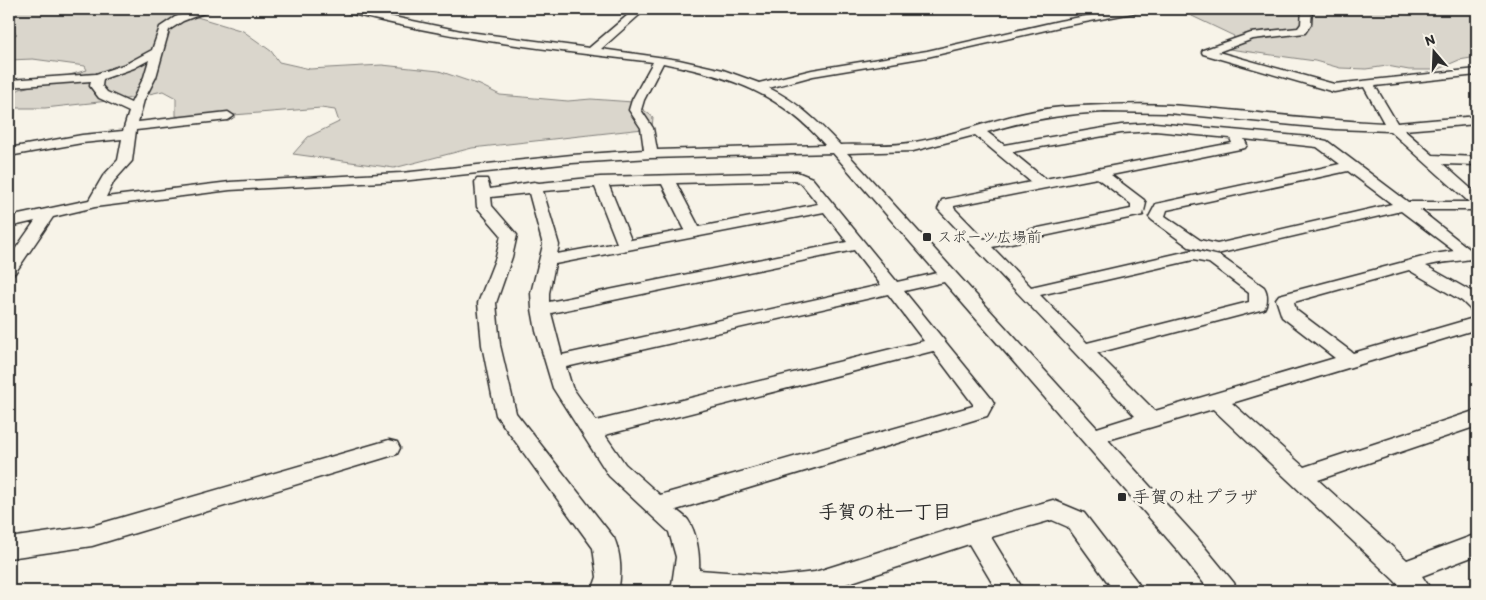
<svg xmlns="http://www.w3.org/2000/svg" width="1486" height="600" font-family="Itim,'Klee One',sans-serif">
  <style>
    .green { fill: #dad6cc; stroke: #82807c }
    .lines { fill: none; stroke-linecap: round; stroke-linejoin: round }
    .minor-casing { stroke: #2b2b2b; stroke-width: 3 }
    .minor { fill: #f7f3e8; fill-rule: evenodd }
    .poi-dot { fill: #2b2b2b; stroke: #f7f3e8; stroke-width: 2 }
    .labels { text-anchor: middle; stroke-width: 5; stroke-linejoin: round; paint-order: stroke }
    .poi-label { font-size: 15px; fill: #2b2b2b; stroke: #f7f3e8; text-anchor: start }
    .near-poi-label { font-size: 18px; fill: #2b2b2b; stroke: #f7f3e8; text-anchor: start }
    .near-neighbourhood-label { font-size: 19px; font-weight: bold; fill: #2b2b2b; stroke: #f7f3e8 }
  </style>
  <rect width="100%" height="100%" fill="#f7f3e8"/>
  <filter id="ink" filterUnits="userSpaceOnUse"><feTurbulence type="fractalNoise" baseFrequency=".02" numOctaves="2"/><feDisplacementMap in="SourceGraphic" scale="10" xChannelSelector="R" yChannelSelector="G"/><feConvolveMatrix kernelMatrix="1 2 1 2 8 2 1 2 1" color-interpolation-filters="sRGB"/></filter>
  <g filter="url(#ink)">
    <g class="green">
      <polygon points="9,9 171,9 243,31 271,51 279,62 310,69 382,65 439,71 480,85 500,95 568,101 591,99 633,102 653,117 652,128 472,148 394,168 293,154 308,137 339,122 335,110 321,108 196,118 176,116 176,98 163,91 126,99 45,108 9,108 9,95 20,89 87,70 85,66 33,59 9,60 9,38 17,34 9,29"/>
      <polygon points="1186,9 1477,9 1477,57 1459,60 1436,70 1409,70 1387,66 1366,69 1340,68 1315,61 1229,49 1234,36 1192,16"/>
    </g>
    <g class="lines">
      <defs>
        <g id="minor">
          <path d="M200,9H214L183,21L169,30L156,77L144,100L138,122L228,112L234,116L228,120L136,130L132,161L114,181L106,197L230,182L401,173L572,155L644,150L641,128L629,110L632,100L653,62C548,50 443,38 341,11L339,9H355L461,31L589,48L635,9H646L601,49L679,60L723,70L759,83L812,70L927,51L1059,21L1124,9H1143L1138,12L1059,27L927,57L813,76L769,88C798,102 818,122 840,145C864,144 891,147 915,142C965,133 1012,111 1063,107C1098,105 1133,103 1169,105C1241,110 1312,120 1384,123L1364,87L1334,92L1203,54L1202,52L1203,50L1251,33L1298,28L1301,24L1302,9H1312L1311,24L1305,33L1253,39L1218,52L1334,84L1477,69V75L1375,86L1397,123L1477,116V124L1404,130L1433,155L1477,157V165L1443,164L1477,194V210H1420L1477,255L1475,258C1459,262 1442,261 1426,266L1474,293L1477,296V312L1471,310L1462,301L1409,270L1294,302L1296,310L1353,353L1477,317V329L1232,403L1304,467L1477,410V426L1318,480L1407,560L1477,534V555L1422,576L1432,591H1404L1394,580L1213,409L1108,440L1198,539L1234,583L1238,591H1210L1180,553L944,282L904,291L991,398L994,403L987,416L676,510C680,513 685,516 688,520C697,533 700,555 699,570L780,576L815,572L974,522L1053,500L1084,513L1138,583L1142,591H1114L1068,527L1052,520L991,537L1024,591H997L969,544L824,591H671L676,557L669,532L609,476L553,388L536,331L532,309L531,293L543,245L529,193L491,197L492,206L517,235L512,257L496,303L500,345L516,413L614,538C621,554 622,574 618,591H592L597,577L593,548L496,415L482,345L478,303L496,257L501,235L477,207L475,182L477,179H487L490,189L534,182L539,183L600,177L797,172L812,178L897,282L937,273L833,153L651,158L572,163L401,181L230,190L95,207L53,217L15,273L9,274V258L35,221L9,227V217L89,200L103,176L118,160L122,139L82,143L9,156V148L82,135L123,131L129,112L99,98L90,86L91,81L9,87V80L96,74L126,64L152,50L160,27L175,17ZM149,60L144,77L131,103L107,92L102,86L103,79L134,68ZM663,63C731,77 778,92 825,145L657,150L653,128L641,110L644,100ZM1104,112L1168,113L1335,129L1390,131L1469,202H1408L1327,141L1309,137L1155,123L1121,125L1004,145L987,132C1026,120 1064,114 1104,112ZM1155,131L1230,138L1232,143L1045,179L1012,152L1121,133ZM975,135L1031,182L942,200L938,209L1135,416L1097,428L847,153L913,151ZM1244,139L1317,147L1340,164L1156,204L1149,217L1152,220L1189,247L1217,254L1401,211L1454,251L1434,254L1279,295L1276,299L1282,317L1335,358L1155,411L1097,353L1264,309C1268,303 1268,293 1264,287L1220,256L1193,250L1031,287L992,247L1143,215L1146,203L1144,200L1111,175L1245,148L1247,145ZM1348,171L1392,204L1217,244L1200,240L1165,216L1167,210ZM1097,178L1131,204V209L984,239L954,208V206ZM795,180L802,184L818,204L699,227L676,183ZM662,184L685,230L631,240L609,186ZM595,187L617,243L557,254L559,245L543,191ZM824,212L847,242L549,302V293L555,264ZM854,250L881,285L562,355L551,313ZM1193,260L1209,263L1249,293V302L1087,343L1040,295ZM888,294L924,341L596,421L572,387L566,367ZM933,351L973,404V406L660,495L625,464L605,435Z"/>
          <polygon points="389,440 397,442 400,448 397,454 92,546 9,558 9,538 92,526"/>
        </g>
      </defs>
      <use href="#minor" class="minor-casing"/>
      <use href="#minor" class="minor"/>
    </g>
  </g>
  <g class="poi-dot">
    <rect x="922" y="232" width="10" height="10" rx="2.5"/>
    <rect x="1117" y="492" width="10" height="10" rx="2.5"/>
  </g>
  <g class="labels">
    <g class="poi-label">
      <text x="937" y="242">スポーツ広場前</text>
    </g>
    <g class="near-poi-label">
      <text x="1132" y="503">手賀の杜プラザ</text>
    </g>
    <g class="near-neighbourhood-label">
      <text x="885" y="518">手賀の杜一丁目</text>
    </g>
  </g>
  <rect width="1486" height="600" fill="none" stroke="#f7f3e8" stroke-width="30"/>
  <rect x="15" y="15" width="1456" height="570" fill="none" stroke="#2b2b2b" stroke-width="2" filter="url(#ink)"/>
  <g transform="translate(1434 52) rotate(341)" stroke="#f7f3e8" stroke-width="4" paint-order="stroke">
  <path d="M0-4L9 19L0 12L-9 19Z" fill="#2b2b2b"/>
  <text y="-8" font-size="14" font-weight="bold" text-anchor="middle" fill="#2b2b2b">N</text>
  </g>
</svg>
